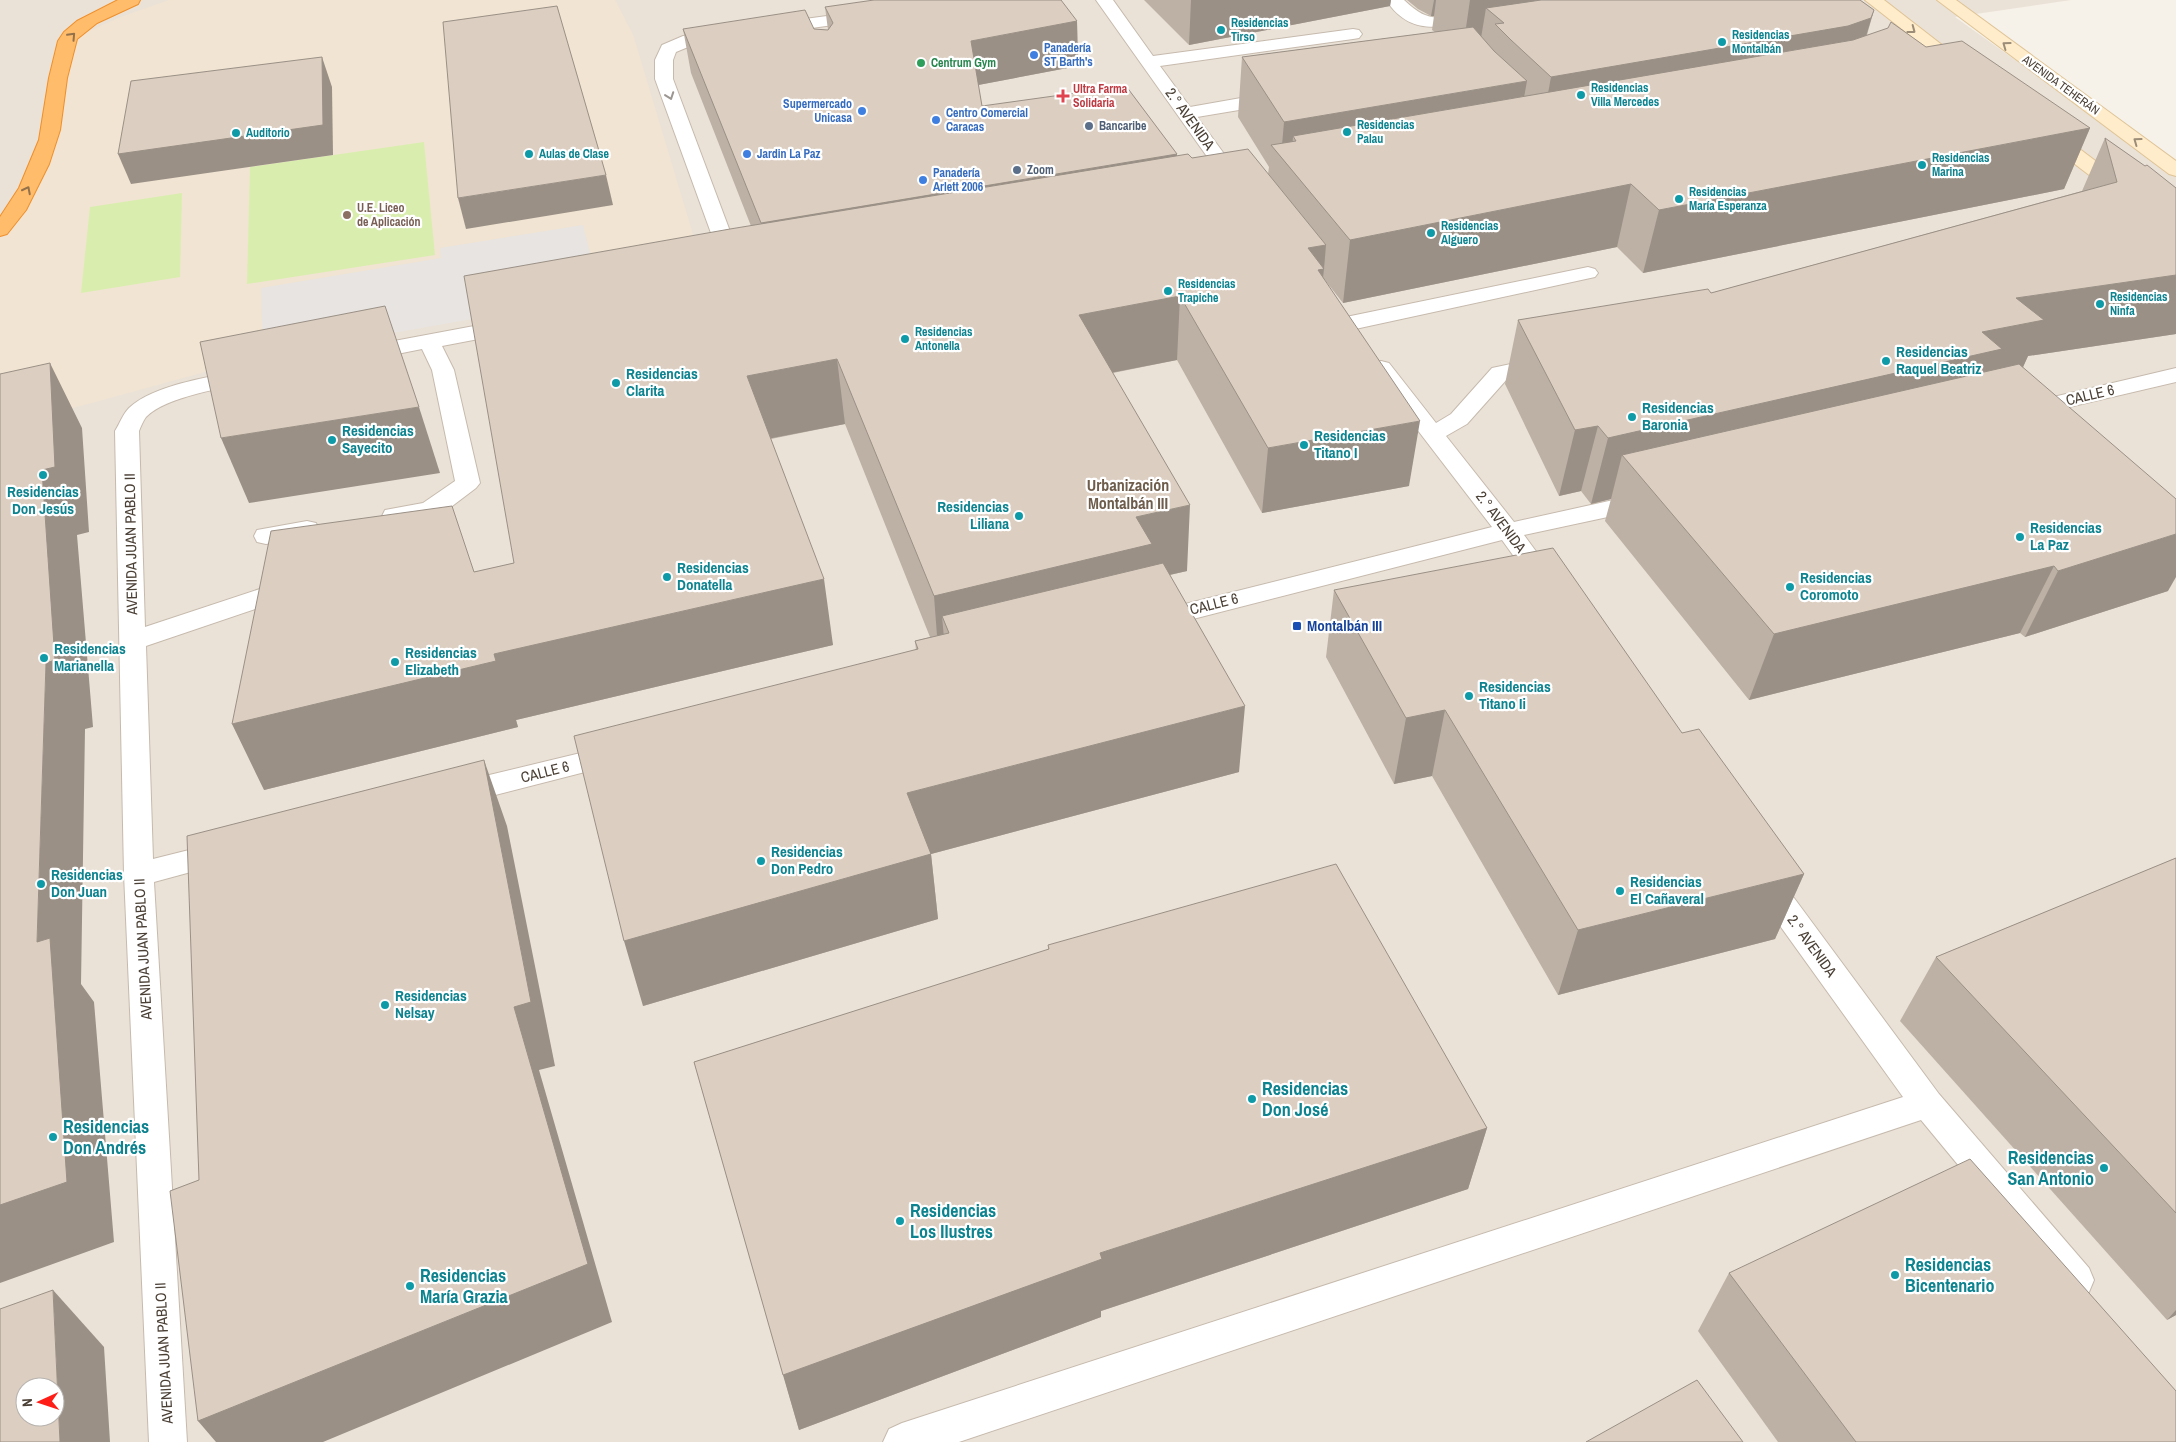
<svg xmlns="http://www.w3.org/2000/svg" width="2176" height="1442" font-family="'Archivo Narrow',sans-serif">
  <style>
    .residential { fill: #ebe2d7; fill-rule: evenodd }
    .education { fill: #f1e4d2 }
    .green { fill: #d9eeae }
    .parking { fill: #e7e4e1 }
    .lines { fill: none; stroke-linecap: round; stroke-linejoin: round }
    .minor-casing { stroke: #c6baad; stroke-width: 2 }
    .secondary-casing { stroke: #dec396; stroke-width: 2 }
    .motorway-casing { stroke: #ef8f2b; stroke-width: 2 }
    .minor { fill: #fff; fill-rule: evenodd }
    .secondary { fill: #ffecca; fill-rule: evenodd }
    .motorway { fill: #ffbc6b; fill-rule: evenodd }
    .wall { fill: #bdb1a5 }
    .shaded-wall { fill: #9a9086 }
    .building { fill: #dccec0; stroke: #9a9086; fill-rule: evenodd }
    .oneway { stroke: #9c8d79 }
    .oneway2 { stroke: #93724b }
    .oneway3 { stroke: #9c9690 }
    .culture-dot { fill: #0f9aa8; stroke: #fff; stroke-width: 2 }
    .shop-dot { fill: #3f7fe0; stroke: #fff; stroke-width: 2 }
    .leisure-dot { fill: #2e9e5b; stroke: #fff; stroke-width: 2 }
    .health-dot { fill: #e0444e; stroke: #fff; stroke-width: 2 }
    .service-dot { fill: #5c6f8a; stroke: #fff; stroke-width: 2 }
    .education-dot { fill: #8d6e63; stroke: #fff; stroke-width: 2 }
    .transit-dot { fill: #1a4fb4; stroke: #fff; stroke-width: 2 }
    .labels { text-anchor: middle; stroke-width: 4.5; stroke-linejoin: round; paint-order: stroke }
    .far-culture-label { font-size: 12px; font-weight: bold; fill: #0d838f; stroke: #fff; text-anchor: start }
    .far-shop-label { font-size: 12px; font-weight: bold; fill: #366cbe; stroke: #fff; text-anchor: start }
    .far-leisure-label { font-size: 12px; font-weight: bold; fill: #27864d; stroke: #fff; text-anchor: start }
    .far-street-label { font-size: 12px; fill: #4b4036; stroke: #fff }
    .far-health-label { font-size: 12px; font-weight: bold; fill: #be3a42; stroke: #fff; text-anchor: start }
    .far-service-label { font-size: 12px; font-weight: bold; fill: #4e5e75; stroke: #fff; text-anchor: start }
    .far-education-label { font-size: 12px; font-weight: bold; fill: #785e54; stroke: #fff; text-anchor: start }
    .street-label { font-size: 15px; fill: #4b4036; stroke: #fff }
    .culture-label { font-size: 15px; font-weight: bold; fill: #0d838f; stroke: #fff; text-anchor: start }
    .transit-label { font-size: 15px; font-weight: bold; fill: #164399; stroke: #fff; text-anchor: start }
    .neighbourhood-label { font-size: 16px; font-weight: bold; fill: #6f5d4c; stroke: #fff }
    .near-culture-label { font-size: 18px; font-weight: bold; fill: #0d838f; stroke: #fff; text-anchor: start }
  </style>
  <rect width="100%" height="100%" fill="#f6f1e9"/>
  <path class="residential" d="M0,0H2071L1955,17L2176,175V1442H0ZM25,1387H55V1417H25Z"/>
  <polygon class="education" points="169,0 615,0 633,35 705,275 263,356 0,428 0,226 27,189 66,42 118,18"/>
  <g class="green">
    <polygon points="424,142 435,255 247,284 250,167"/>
    <polygon points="182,193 180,277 81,293 90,207"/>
  </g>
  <polygon class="parking" points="583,225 601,296 263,356 261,288 441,258 440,248"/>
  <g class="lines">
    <defs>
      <g id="minor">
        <polygon points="1096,0 1113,0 1153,56 1353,29 1359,30 1362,34 1359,38 1353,39 1160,66 1190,107 1275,92 1281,94 1284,98 1281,102 1275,104 1197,117 1247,185 1244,189 1237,191 1230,189"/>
        <path d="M1386,0H1404C1429,24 1438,18 1469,12L1475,13L1478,17L1475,21L1469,22C1434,29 1408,33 1386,0Z"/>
        <polygon points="864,11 870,12 873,16 870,20 775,33 769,32 766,28 769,24 775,23"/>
        <polygon points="723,30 729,31 732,35 729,39 693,45 676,52 673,60 673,79 743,266 740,270 733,272 726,270 723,266 655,79 655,60 662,45 683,36"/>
        <polygon points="1588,267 1595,269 1598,273 1595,277 1346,331 1338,329 1335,324 1338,319 1346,317"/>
        <polygon points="512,319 520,321 523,326 520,331 442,346 454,370 480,483 476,488 439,516 394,524 385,522 382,516 385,510 423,503 455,481 432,370 422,349 362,361 354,359 351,354 354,349 362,347"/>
        <polygon points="1543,357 1551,359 1554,364 1551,369 1508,378 1467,424 1446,436 1514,522 1645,493 1654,496 1657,501 1654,506 1645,509 1524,535 1560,584 1556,590 1547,592 1538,590 1502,540 1154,629 1145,626 1141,620 1145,614 1492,527 1370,368 1373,363 1381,361 1389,363 1436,423 1451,414 1492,368"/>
        <polygon points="2176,368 2176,382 2027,417 2019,415 2016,410 2019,405"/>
        <path d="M246,369L254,371L257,376L254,381C226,388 166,396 146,417C143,421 141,426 139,431L145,627L293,578L302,581L306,587L302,593L146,646L153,859L225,841L235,844L240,852L235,860L154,882L187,1442H149L124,874L115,431C120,423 123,414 129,408C154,384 213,377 246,369Z"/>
        <polygon points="307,521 316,523 319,529 316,535 266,544 257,542 254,536 257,530"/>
        <polygon points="618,744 628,747 632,754 628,761 456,805 446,802 442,794 446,786 456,783"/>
        <polygon points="1766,871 1777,875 1939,1094 2089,1268 2094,1280 2089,1292 2076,1297 2063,1292 1921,1120 959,1442 883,1442 889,1429 902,1423 1903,1097 1755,891 1751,883 1755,875"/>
      </g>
      <g id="secondary">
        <polygon points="1865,0 1884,0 1973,69 1970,73 1964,74 1958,73"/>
        <polygon points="1937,0 1956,0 2176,161 2176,176 2169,174"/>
        <polygon points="2049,129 2056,131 2176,222 2176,238 2169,236 2042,139 2040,135 2042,131"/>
      </g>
      <polygon id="motorway" points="118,0 140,0 138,4 97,23 77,39 67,78 60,130 49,164 26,210 7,234 0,236 0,217 19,188 39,140 49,78 58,41 64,32 77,21"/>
    </defs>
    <use href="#minor" class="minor-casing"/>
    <use href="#secondary" class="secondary-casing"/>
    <use href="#motorway" class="motorway-casing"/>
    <use href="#minor" class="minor"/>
    <use href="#secondary" class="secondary"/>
    <use href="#motorway" class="motorway"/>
  </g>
  <g class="wall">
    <polygon points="1144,0 1391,0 1390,6 1189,45"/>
    <polygon points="1407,0 1860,0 1874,10 1867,35 1926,47 2090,128 2064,189 1643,273 1617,247 1343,303 1324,279 1409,486 1262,513 1177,360 1113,373 1187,571 1170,575 1239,772 931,854 938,919 643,1006 916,650 915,641 930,637 845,424 771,439 833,645 516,720 518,727 264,790 474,572 514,563 751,226 691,73 683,29 828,30 825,7 1077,21 1078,66 978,85 982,106 1177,154 1177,156 1268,174 1269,167 1238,117 1242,57 1435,32 1432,30 1434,16 1431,16 1418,9"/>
    <polygon points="2105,138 2176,188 2176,334 2028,356 2023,367 2168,591 2025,637 2020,633 1749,700 1605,521 1611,499 1591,504 1581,491 1559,496 1505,384 1518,320 1711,293 2082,191"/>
    <polygon points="1334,590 1682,733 1804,874 1775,939 1558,995 1432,776 1394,784 1326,657"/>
    <polygon points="2176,858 2176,1315 2167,1320 1900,1021 1936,957"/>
    <polygon points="1048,945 1487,1128 1468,1189 1101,1311 1101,1317 799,1430 694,1062 1048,950"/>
    <polygon points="1729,1273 2176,1442 1778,1442 1698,1331"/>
  </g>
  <g class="shaded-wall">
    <polygon points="1191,0 1391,0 1390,6 1189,45"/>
    <polygon points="1434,0 1436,0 1434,16 1431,16"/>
    <polygon points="1470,0 1586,0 1504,23 1486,8 1479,50 1462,55"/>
    <polygon points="1874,10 1856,69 1540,137 1551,77"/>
    <polygon points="1077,21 1078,66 973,86 971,41"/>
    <polygon points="322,57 332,87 333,155 131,184 118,154"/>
    <polygon points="1527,81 1516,141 1293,136 1291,169 1281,157 1284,122"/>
    <polygon points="2090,128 2064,189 1643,273 1659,210"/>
    <polygon points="1177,154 1175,201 768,271 761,223"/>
    <polygon points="606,175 613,205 466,229 458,198"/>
    <polygon points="1631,184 1617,247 1343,303 1350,240"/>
    <polygon points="1326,245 1324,269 1317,332 1308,248"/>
    <polygon points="2176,275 2176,334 2028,356 2015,385 1622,455 1611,499 1591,504 1608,438 1982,332 2016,298"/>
    <polygon points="1180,296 1177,360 1079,379 1079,315"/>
    <polygon points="837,359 845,424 757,441 747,376"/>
    <polygon points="50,363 82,428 89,532 77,535 93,727 85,729 81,984 94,1002 114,1242 0,1283 0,1205 37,942 46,663 42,470"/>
    <polygon points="419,407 440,473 249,503 221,438"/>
    <polygon points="1420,421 1409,486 1262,513 1268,448"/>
    <polygon points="1598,426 1581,491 1559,496 1575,430"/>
    <polygon points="1190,505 1187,571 1151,579 949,633 942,616 946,660 939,662 934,596 1136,517"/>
    <polygon points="2176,534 2176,577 2168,591 2025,637 2058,571"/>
    <polygon points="2054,566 2020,633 1749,700 1774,634"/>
    <polygon points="824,579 833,645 516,720 518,727 264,790 232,724 494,654"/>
    <polygon points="1245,706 1239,772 931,854 938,919 643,1006 624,941 907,793"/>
    <polygon points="1445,710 1432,776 1394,784 1406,718"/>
    <polygon points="484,760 507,826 555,1066 539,1070 612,1322 323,1442 216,1442 198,1421 514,1007"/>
    <polygon points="1804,874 1775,939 1558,995 1578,930"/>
    <polygon points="1487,1128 1468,1189 1101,1311 1101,1317 799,1430 783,1375 1100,1253"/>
    <polygon points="53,1290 104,1347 110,1442 60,1442"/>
    <polygon points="2176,1310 2176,1315 2167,1320"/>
  </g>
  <g class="building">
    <polygon points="874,0 1061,0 1077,21 971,41 982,106 1126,86 1177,154 761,223 683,29 805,10 814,29 828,30 833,23 825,7"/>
    <polygon points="1541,0 1860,0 1874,10 1871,18 1848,26 1551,77 1511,40 1495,24 1504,23 1486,8"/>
    <polygon points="557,6 606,175 458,198 443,22"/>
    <polygon points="1891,22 1926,47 1962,41 2090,128 1659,210 1631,184 1350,240 1271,145 1296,141 1293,136 1853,40 1888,28"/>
    <polygon points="1473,27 1494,51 1527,81 1284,122 1242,57"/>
    <polygon points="322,57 323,125 118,154 131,81"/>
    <polygon points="2105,138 2145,166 2147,165 2176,188 2176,275 2016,298 2044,320 1982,332 2002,349 1608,438 1598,426 1575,430 1518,320 1708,289 1711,293 2117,182"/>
    <polygon points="1248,149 1326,245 1308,248 1324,269 1318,270 1420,421 1268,448 1180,296 1079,315 1190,505 1136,517 1152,544 934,596 837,359 747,376 824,579 494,654 496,661 232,724 271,531 452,506 474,572 514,563 464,276 730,229 1188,154 1192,158"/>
    <polygon points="385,306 419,407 221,438 200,342"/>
    <polygon points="50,363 55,467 42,470 55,660 46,663 37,942 50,938 67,1182 0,1205 0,374"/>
    <polygon points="2019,364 2176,499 2176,534 2058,571 2054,566 1774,634 1622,455"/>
    <polygon points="1553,548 1682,733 1699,729 1804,874 1578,930 1445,710 1406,718 1334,590"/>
    <polygon points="1163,563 1245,706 907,793 931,854 624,941 574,736 918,649 915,641 949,633 942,616"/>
    <polygon points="484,760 531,1002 514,1007 588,1264 198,1421 170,1191 199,1180 187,836"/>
    <polygon points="2176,858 2176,1213 1936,957"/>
    <polygon points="1336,864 1487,1128 1100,1253 1102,1259 783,1375 694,1062 1049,949 1048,945"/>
    <polygon points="1970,1159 2176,1391 2176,1442 1856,1442 1729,1273"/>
    <path d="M53,1290L60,1442H0V1309ZM25,1387H55V1417H25Z"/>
    <polygon points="1697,1380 1743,1442 1586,1442"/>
  </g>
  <defs><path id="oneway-chevron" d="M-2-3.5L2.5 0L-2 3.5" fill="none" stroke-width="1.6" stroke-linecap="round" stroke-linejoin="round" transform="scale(1.25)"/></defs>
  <g class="oneway">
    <use href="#oneway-chevron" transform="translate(1912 30) rotate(37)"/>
    <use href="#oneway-chevron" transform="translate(2006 45) rotate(-144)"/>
    <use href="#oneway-chevron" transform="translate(2137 141) rotate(-144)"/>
  </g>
  <g class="oneway2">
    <use href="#oneway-chevron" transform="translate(72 36) rotate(-47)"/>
    <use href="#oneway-chevron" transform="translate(27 190) rotate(-63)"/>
  </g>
  <use class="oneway3" href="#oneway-chevron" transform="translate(670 96) rotate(70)"/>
  <g class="culture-dot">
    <circle cx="1221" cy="30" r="5"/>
    <circle cx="1722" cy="42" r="5"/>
    <circle cx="1581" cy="95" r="5"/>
    <circle cx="1347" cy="132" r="5"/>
    <circle cx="236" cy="133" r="5"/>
    <circle cx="529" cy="154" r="5"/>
    <circle cx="1922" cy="165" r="5"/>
    <circle cx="1679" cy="199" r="5"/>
    <circle cx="1431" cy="233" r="5"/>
    <circle cx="1168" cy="291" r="5"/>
    <circle cx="2100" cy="304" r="5"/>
    <circle cx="905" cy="339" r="5"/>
    <circle cx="1886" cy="361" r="5"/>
    <circle cx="616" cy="383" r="5"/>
    <circle cx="1632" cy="417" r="5"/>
    <circle cx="332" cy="440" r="5"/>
    <circle cx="1304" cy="445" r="5"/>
    <circle cx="43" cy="475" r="5"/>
    <circle cx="1019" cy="516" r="5"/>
    <circle cx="2020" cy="537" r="5"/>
    <circle cx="667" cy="577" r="5"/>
    <circle cx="1790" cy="587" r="5"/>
    <circle cx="44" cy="658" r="5"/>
    <circle cx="395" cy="662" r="5"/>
    <circle cx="1469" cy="696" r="5"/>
    <circle cx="761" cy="861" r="5"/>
    <circle cx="41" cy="884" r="5"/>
    <circle cx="1620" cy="891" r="5"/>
    <circle cx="385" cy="1005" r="5"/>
    <circle cx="1252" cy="1099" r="5"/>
    <circle cx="53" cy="1137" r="5"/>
    <circle cx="2104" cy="1168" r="5"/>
    <circle cx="900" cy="1221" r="5"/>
    <circle cx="1895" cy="1275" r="5"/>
    <circle cx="410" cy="1286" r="5"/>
  </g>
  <g class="shop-dot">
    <circle cx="1034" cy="55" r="5"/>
    <circle cx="862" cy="111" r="5"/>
    <circle cx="936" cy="120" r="5"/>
    <circle cx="747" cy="154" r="5"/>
    <circle cx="923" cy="180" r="5"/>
  </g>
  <circle class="leisure-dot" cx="921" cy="63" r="5"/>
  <path class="health-dot" d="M1060.5 88.5h5v5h5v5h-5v5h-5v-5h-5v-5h5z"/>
  <g class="service-dot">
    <circle cx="1089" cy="126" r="5"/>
    <circle cx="1017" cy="170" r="5"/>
  </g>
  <circle class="education-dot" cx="347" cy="215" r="5"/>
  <rect class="transit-dot" x="1292" y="621" width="10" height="10" rx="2.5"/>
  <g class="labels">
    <g class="far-culture-label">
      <text x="1231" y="27">Residencias<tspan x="1231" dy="14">Tirso</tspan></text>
      <text x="1732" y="39">Residencias<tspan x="1732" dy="14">Montalbán</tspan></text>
      <text x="1591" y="92">Residencias<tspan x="1591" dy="14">Villa Mercedes</tspan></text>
      <text x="1357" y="129">Residencias<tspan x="1357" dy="14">Palau</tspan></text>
      <text x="246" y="137">Auditorio</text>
      <text x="539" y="158">Aulas de Clase</text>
      <text x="1932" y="162">Residencias<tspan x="1932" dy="14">Marina</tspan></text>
      <text x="1689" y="196">Residencias<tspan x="1689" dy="14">María Esperanza</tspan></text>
      <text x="1441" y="230">Residencias<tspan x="1441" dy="14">Alguero</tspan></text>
      <text x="1178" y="288">Residencias<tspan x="1178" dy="14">Trapiche</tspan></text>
      <text x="2110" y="301">Residencias<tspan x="2110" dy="14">Ninfa</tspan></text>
      <text x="915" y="336">Residencias<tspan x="915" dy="14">Antonella</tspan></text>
    </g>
    <g class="far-shop-label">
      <text x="1044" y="52">Panadería<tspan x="1044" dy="14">ST Barth's</tspan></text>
      <text x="852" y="108" text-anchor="end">Supermercado<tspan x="852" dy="14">Unicasa</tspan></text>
      <text x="946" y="117">Centro Comercial<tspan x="946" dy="14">Caracas</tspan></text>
      <text x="757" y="158">Jardin La Paz</text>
      <text x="933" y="177">Panadería<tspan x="933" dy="14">Arlett 2006</tspan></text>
    </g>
    <g class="far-leisure-label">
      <text x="931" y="67">Centrum Gym</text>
    </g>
    <g class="far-street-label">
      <text transform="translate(2061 85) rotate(36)" y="4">AVENIDA TEHERÁN</text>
    </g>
    <g class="far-health-label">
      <text x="1073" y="93">Ultra Farma<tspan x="1073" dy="14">Solidaria</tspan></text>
    </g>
    <g class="far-service-label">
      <text x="1099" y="130">Bancaribe</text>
      <text x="1027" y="174">Zoom</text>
    </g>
    <g class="far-education-label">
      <text x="357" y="212">U.E. Liceo<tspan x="357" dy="14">de Aplicación</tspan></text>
    </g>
    <g class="street-label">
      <text transform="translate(1190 119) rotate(54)" y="5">2.° AVENIDA</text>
      <text transform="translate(2090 395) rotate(-13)" y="5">CALLE 6</text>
      <text transform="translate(1501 522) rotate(53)" y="5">2.° AVENIDA</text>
      <text transform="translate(131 544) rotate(-91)" y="5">AVENIDA JUAN PABLO II</text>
      <text transform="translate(1214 604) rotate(-14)" y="5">CALLE 6</text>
      <text transform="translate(545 772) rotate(-14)" y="5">CALLE 6</text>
      <text transform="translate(1812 946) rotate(54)" y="5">2.° AVENIDA</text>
      <text transform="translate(143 949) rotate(-93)" y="5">AVENIDA JUAN PABLO II</text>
      <text transform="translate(164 1353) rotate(-93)" y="5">AVENIDA JUAN PABLO II</text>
    </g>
    <g class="culture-label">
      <text x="1896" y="357">Residencias<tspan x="1896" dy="17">Raquel Beatriz</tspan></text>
      <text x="626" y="379">Residencias<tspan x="626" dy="17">Clarita</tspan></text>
      <text x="1642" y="413">Residencias<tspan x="1642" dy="17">Baronia</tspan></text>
      <text x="342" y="436">Residencias<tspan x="342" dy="17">Sayecito</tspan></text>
      <text x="1314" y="441">Residencias<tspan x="1314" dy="17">Titano I</tspan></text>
      <text x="43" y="497" text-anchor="middle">Residencias<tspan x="43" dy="17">Don Jesús</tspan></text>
      <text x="1009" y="512" text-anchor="end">Residencias<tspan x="1009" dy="17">Liliana</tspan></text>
      <text x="2030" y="533">Residencias<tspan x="2030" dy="17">La Paz</tspan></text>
      <text x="677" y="573">Residencias<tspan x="677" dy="17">Donatella</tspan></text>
      <text x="1800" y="583">Residencias<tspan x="1800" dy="17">Coromoto</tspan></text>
      <text x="54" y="654">Residencias<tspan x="54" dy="17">Marianella</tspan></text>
      <text x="405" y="658">Residencias<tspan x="405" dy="17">Elizabeth</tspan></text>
      <text x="1479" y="692">Residencias<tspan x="1479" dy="17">Titano Ii</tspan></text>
      <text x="771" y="857">Residencias<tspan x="771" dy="17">Don Pedro</tspan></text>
      <text x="51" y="880">Residencias<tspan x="51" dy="17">Don Juan</tspan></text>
      <text x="1630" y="887">Residencias<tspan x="1630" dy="17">El Cañaveral</tspan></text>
      <text x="395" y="1001">Residencias<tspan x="395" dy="17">Nelsay</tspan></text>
    </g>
    <g class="transit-label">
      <text x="1307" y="631">Montalbán III</text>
    </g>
    <g class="neighbourhood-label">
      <text x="1128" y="491">Urbanización<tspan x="1128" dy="18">Montalbán III</tspan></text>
    </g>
    <g class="near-culture-label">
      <text x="1262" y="1095">Residencias<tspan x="1262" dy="21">Don José</tspan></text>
      <text x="63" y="1133">Residencias<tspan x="63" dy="21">Don Andrés</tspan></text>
      <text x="2094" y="1164" text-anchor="end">Residencias<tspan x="2094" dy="21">San Antonio</tspan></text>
      <text x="910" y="1217">Residencias<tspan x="910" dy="21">Los Ilustres</tspan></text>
      <text x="1905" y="1271">Residencias<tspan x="1905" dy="21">Bicentenario</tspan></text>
      <text x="420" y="1282">Residencias<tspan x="420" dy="21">María Grazia</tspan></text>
    </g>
  </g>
  <g transform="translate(40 1402) rotate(267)"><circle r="24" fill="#ffffff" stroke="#b7b3af"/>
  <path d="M0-4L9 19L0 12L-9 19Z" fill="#ff1e17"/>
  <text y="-8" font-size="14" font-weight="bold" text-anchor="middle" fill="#4b4036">N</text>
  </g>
</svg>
